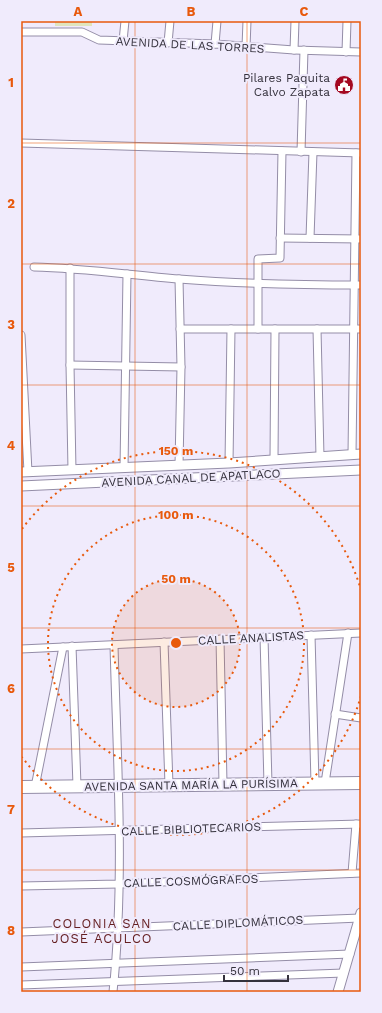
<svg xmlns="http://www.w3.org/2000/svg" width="382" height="1013" font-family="'Work Sans',sans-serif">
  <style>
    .green { fill: #e0e5bd }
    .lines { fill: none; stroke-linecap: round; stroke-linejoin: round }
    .minor-casing { stroke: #948da7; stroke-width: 9 }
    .tertiary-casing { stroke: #948da7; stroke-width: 11 }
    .primary-casing { stroke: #948da7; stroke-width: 14 }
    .minor { stroke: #fff; stroke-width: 7 }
    .tertiary { stroke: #fff; stroke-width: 9 }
    .primary { stroke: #fff; stroke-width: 12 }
    .grid { fill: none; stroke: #e8590c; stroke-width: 1; stroke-opacity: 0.55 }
    .ring { fill: none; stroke: #e8590c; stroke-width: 2; stroke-dasharray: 2 4 }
    .labels { text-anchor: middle; stroke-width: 4; stroke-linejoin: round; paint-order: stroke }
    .street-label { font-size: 12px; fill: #34313c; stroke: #f0ebfc }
    .poi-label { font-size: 12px; fill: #34313c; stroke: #f0ebfc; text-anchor: end }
    .neighbourhood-label { font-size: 13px; letter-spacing: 1px; fill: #651f21; stroke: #f0ebfc }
    .centre { fill: #e8590c; stroke: #f0ebfc; stroke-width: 2 }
    .ring-label { font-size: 12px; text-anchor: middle; font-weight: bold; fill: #e8590c; stroke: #f0ebfc; stroke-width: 4; stroke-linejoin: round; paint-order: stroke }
    .neatline { fill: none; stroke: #e8590c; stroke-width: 1.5 }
    .grid-label { font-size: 13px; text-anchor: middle; font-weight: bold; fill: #e8590c }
  </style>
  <rect width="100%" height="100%" fill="#f0ebfc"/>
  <rect class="green" x="55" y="21" width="37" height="5"/>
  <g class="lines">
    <defs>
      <g id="minor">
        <polyline points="21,32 82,32 99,40 215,44 294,50 361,52"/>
        <polyline points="123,41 125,21"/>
        <polyline points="168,43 170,21"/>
        <polyline points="215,44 217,21"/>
        <polyline points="246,47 247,21"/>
        <polyline points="294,50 295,21"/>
        <polyline points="346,52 347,21"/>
        <polyline points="21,143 361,153"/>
        <polyline points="301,152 304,50"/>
        <polyline points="280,238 361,239"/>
        <polyline points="310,238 313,152"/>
        <path d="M34,267C82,268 130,275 179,279C240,284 300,285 361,285"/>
        <polyline points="70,268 70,365 72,470"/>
        <polyline points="179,279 181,367 179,465"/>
        <polyline points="180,329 361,329"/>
        <polyline points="258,329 258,259 280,258 282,151"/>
        <polyline points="317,329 320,457"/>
        <polyline points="21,335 28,472"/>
        <polyline points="70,365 181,367"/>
        <polyline points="352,455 356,153"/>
        <polyline points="274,459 275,329"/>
        <polyline points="229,463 231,329"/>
        <polyline points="124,468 127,274"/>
        <polyline points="311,635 315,783"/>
        <polyline points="264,637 268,784"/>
        <polyline points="220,639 223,784"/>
        <polyline points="164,642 169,785"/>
        <polyline points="72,646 77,786"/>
        <polyline points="21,649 361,633"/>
        <polyline points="335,714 361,718"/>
        <polyline points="325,783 348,633"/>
        <polyline points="35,787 63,647"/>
        <polyline points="21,833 361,824"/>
        <polyline points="352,873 356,824"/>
        <polyline points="21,886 119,884 361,873"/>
        <polyline points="21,932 360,918"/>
        <polyline points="21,967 350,954"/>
        <polyline points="21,985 344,973"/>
        <path d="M113,992C125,877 117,760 114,645"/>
      </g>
      <g id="tertiary">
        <polyline points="21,472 229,463 361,454"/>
        <polyline points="21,486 361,470"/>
        <polyline points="338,992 361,913"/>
      </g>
      <polyline id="primary" points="21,787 361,783"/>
    </defs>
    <use href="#minor" class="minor-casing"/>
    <use href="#tertiary" class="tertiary-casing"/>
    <use href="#primary" class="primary-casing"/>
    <use href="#minor" class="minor"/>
    <use href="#tertiary" class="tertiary"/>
    <use href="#primary" class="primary"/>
  </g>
  <path class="grid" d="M135,21V992M247,21V992M21,143H361M21,264H361M21,385H361M21,506H361M21,628H361M21,749H361M21,870H361"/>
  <circle cx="176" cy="643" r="64" fill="#e8590c" fill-opacity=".12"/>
  <g class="ring">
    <circle cx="176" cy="643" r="64"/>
    <circle cx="176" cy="643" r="128"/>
    <path d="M361 696A192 192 0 0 1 22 757M22 529A192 192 0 0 1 361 590"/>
  </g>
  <defs>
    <symbol id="civic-disc" viewBox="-11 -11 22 22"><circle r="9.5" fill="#a40821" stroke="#f0ebfc"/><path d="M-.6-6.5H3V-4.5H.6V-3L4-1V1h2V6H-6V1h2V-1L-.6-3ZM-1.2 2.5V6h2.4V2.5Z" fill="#fff"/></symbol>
  </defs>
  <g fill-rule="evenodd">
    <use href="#civic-disc" x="333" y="74" width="22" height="22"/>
  </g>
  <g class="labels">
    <g class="street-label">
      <text transform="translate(190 45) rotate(3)" y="4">AVENIDA DE LAS TORRES</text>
      <text transform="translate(191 478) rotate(-3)" y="4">AVENIDA CANAL DE APATLACO</text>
      <text transform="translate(251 638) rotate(-3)" y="4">CALLE ANALISTAS</text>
      <text transform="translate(191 785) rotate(-1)" y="4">AVENIDA SANTA MARÍA LA PURÍSIMA</text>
      <text transform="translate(191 829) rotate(-2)" y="4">CALLE BIBLIOTECARIOS</text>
      <text transform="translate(191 881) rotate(-2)" y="4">CALLE COSMÓGRAFOS</text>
      <text transform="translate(238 923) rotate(-3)" y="4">CALLE DIPLOMÁTICOS</text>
    </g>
    <g class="poi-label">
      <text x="330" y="82">Pilares Paquita<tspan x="330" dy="14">Calvo Zapata</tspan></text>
    </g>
    <g class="neighbourhood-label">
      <text x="102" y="928">COLONIA SAN<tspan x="102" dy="15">JOSÉ ACULCO</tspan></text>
    </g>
  </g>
  <circle cx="176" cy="643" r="6" class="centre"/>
  <g class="ring-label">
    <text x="176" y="455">150 m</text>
    <text x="176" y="519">100 m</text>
    <text x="176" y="583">50 m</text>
  </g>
  <rect width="382" height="1013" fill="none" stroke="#f0ebfc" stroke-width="44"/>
  <path d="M224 975v6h64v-6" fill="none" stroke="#34313c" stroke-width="2"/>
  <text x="230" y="975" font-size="12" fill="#34313c" stroke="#f0ebfc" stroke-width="3" paint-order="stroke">50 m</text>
  <rect x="22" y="22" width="338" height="969" class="neatline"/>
  <g class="grid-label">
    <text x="78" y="16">A</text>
    <text x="191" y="16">B</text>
    <text x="304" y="16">C</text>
    <text x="11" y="87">1</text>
    <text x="11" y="208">2</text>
    <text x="11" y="329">3</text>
    <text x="11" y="450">4</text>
    <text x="11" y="572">5</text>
    <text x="11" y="693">6</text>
    <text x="11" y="814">7</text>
    <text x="11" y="935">8</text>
  </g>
</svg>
